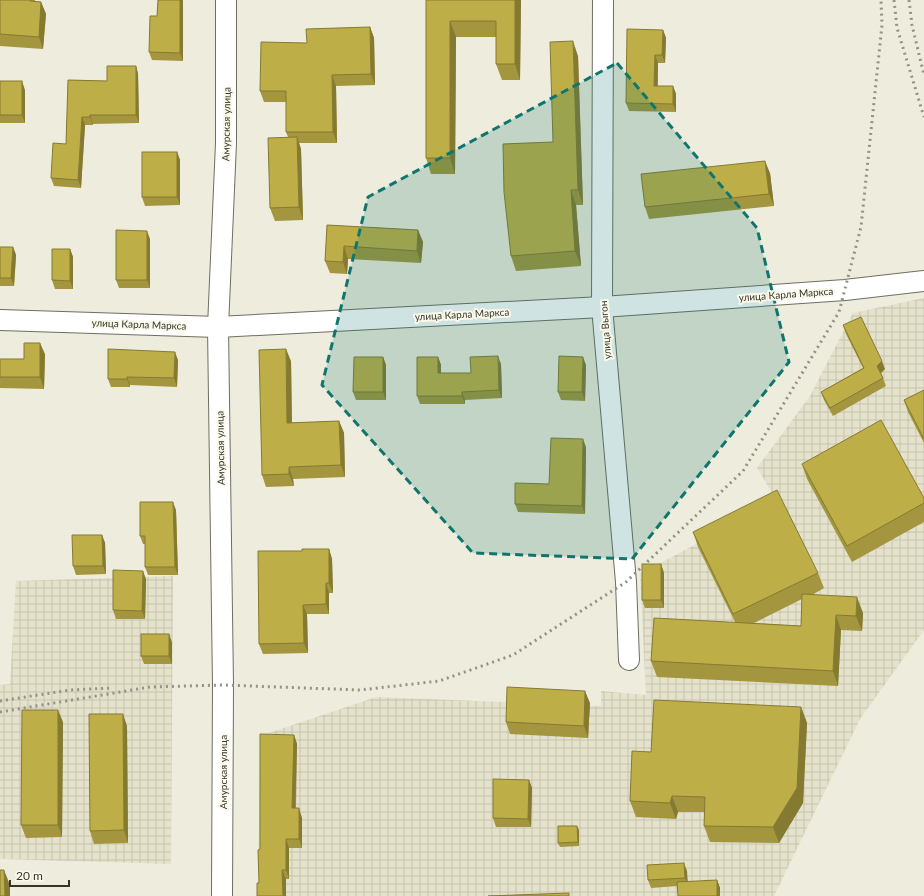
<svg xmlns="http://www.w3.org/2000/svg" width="924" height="896" font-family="Lato,sans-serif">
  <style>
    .industrial { fill: url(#industrial-grid) }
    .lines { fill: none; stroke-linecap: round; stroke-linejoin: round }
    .street-casing { stroke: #706e60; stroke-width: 22 }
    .street { stroke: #fff; stroke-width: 20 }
    .rail { stroke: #939287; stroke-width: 3; stroke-dasharray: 2 4; stroke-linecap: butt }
    .wall { fill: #a3963e; fill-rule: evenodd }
    .shaded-wall { fill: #857a32 }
    .building { fill: #beae48; stroke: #857a32 }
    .marked { fill: #0f766e; fill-opacity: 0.2; stroke: #0f766e; stroke-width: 3; stroke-dasharray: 8 5; stroke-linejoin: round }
    .labels { text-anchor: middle; stroke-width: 4; stroke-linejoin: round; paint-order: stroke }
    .street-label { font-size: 10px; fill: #35342e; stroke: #fbf9e9 }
  </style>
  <defs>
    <pattern id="industrial-grid" width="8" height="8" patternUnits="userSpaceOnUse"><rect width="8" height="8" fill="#e5e2cb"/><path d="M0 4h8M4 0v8" fill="none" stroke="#c5c2af"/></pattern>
  </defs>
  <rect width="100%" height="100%" fill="#eeecdc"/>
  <g class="industrial">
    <polygon points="924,298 924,630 860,719 774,896 258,896 260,736 376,697 601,706 601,691 646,695 640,574 777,501 757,468 810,396 853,313"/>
    <polygon points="173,576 171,864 0,859 0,685 10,684 16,581"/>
  </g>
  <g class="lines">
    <defs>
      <g id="street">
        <polyline points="603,0 602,307 626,582 629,660"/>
        <polyline points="0,320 218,327 602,307 845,290 924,281"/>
        <polyline points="222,896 223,685 218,327 226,143 226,0"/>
      </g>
    </defs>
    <use href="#street" class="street-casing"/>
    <use href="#street" class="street"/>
    <g class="rail">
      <polyline points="894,0 897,28 924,117"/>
      <polyline points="909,0 912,25 924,75"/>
      <polyline points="0,701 70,690 112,688"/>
      <polyline points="0,712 150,687 223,685 360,690 439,681 513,655 626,582 743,471 839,312 861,227 882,25 881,0"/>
    </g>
  </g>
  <g class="wall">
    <polygon points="0,0 35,0 35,1 41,2 46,14 43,49 0,46"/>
    <polygon points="158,0 183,0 183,61 152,60 149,52 157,16"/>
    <polygon points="426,0 521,0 520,80 502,80 496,64 496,37 456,37 455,174 431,174 426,158"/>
    <polygon points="370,27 374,38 375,85 336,86 337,143 299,143 301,149 303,220 275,221 270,208 288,137 286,132 286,102 264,102 260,91 307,43"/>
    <polygon points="663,30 666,38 665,63 658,63 658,86 673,86 676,94 676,112 629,111 626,103"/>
    <polygon points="578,56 583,205 576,205 581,266 516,271 511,256 553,142"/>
    <polygon points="136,66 138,74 139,123 93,124 93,125 85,125 81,188 54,186 51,178 66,144 68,80 107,81"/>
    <polygon points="0,81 25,90 25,123 0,123"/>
    <polygon points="177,152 180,160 180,205 145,206 142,197"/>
    <polygon points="770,173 774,206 649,219 645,207"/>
    <polygon points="327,225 418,230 423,242 421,263 348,259 347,274 330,273 325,261"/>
    <polygon points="150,239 150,288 119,288 116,280"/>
    <polygon points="0,247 13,247 16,255 14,286 0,286"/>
    <polygon points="70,249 73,257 73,289 55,289 52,280"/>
    <polygon points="843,325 885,369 881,373 886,386 833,416 824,400 821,392 863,368 846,334"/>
    <polygon points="45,354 44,389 0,388 0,359 24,359"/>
    <polygon points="383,357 386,365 386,400 356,400 353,392"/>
    <polygon points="438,357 441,365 441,373 471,373 501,364 502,398 465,400 465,404 420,404 417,396"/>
    <polygon points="178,360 177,387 130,385 130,387 111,387 108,379"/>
    <polygon points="291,361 292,423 339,421 344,433 345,477 293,479 294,486 266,487 262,475"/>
    <polygon points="586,365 585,401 561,400 558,392"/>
    <polygon points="924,390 924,443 908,412 904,400"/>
    <polygon points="586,447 585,514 518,512 515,504 549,484"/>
    <polygon points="802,464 924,498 924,522 852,562 807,479"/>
    <polygon points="176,510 178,575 148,575 145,567 145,544 143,544 140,536"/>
    <path d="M693,532L818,573L824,588L812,595L863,613L862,631L841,630L838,686L657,677L651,661L735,622L698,547ZM802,599L801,626L754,623Z"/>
    <polygon points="102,535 105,543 106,574 76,575 73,566"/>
    <polygon points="329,549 332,559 333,593 329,593 329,614 307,614 308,653 263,654 259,644 302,551"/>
    <polygon points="661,564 664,573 664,608 645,608 642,600"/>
    <polygon points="146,579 145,619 116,619 113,610"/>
    <polygon points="172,642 172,664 144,664 141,656"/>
    <polygon points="590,703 588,738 510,734 506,722"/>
    <polygon points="801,707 807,723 803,803 779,843 710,842 704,826 704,812 678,812 676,819 636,817 630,801 651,752"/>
    <polygon points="63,722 62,837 26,838 21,825"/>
    <polygon points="127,726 128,843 94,844 90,831"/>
    <polygon points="294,735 297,744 296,808 302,818 302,848 289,848 289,879 286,879 286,896 257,896 259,883 260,849"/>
    <polygon points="529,780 532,788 531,827 496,827 493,818"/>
    <polygon points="579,830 579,846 560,847 558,843"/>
    <polygon points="687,871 687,882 717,880 720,888 720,896 678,896 677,886 651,888 648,880"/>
  </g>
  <g class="shaded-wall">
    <polygon points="180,0 183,0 183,61 180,53"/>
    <polygon points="515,0 521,0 520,80 515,64"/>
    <polygon points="41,2 46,14 43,49 39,37"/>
    <polygon points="450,21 456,37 455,174 450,158"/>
    <polygon points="370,27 374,38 375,85 371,74"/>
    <polygon points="663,30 666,38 665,63 662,55"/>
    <polygon points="573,41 578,56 583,205 578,190"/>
    <polygon points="655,55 658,63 657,94 654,86"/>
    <polygon points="136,66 138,74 139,123 136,115"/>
    <polygon points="332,75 336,86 337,143 333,132"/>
    <polygon points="22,81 25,90 25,123 22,115"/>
    <polygon points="673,86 676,94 676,112 673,104"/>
    <polygon points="90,115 93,124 93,125 90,117"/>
    <polygon points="82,117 85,125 81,188 78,180"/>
    <polygon points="297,137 301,149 303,220 299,207"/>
    <polygon points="177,152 180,160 180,205 177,197"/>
    <polygon points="765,161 770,173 774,206 769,194"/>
    <polygon points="571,190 576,205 581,266 575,251"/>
    <polygon points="418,230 423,242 421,263 417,251"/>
    <polygon points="147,231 150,239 150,288 147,280"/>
    <polygon points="344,246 348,259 347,274 343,262"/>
    <polygon points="13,247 16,255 14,286 11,278"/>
    <polygon points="70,249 73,257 73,289 70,281"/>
    <polygon points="40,343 45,354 44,389 40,377"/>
    <polygon points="286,349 291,361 292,435 287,423"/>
    <polygon points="175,352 178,360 177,387 174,378"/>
    <polygon points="498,356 501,364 502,398 499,390"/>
    <polygon points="383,357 386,365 386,400 383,392"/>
    <polygon points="438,357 441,365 441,381 438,373"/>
    <polygon points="583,357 586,365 585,401 582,392"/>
    <polygon points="882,361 885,369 880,374 877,366"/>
    <polygon points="127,377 130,385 130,387 127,379"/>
    <polygon points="462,392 465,400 465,404 462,396"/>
    <polygon points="339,421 344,433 345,477 341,465"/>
    <polygon points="583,439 586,447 585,514 582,506"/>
    <polygon points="289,467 293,479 294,486 289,474"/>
    <polygon points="173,502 176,510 178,575 175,567"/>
    <polygon points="102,535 105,543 106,574 103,566"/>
    <polygon points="329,549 332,559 333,593 329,583"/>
    <polygon points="661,564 664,573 664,608 661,600"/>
    <polygon points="143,571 146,579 145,619 142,611"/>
    <polygon points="326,583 329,593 329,614 326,604"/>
    <polygon points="857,597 863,613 862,631 856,616"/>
    <polygon points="303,605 307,614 308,653 304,643"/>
    <polygon points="836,615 841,630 838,686 833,671"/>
    <polygon points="169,634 172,642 172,664 169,656"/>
    <polygon points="585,691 590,703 588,738 584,726"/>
    <polygon points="801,707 807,723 803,803 779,843 773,827"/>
    <polygon points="58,710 63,722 62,837 58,825"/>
    <polygon points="123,714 127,726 128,843 124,830"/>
    <polygon points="294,735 297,744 295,818 292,808"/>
    <polygon points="529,780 532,788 531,827 528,819"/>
    <polygon points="672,796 678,812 676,819 670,803"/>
    <polygon points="299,808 302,818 302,848 299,839"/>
    <polygon points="577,826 579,830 579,846 578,842"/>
    <polygon points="286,839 289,848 289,879 286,870"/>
    <polygon points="684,863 687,871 688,886 685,878"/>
    <polygon points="4,870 10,885 10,896 5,896"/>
    <polygon points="282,870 286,879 286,896 283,896"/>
    <polygon points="717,880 720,888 720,896 717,896"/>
  </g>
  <g class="building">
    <polygon points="0,0 30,0 30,1 41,2 39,37 0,34"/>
    <polygon points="158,0 180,0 180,53 149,52 150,16 157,16"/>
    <polygon points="426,0 515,0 515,64 496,64 496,21 450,21 450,158 426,158"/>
    <polygon points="370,27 371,74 332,75 333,132 286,132 286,91 260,91 261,42 307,43 306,29"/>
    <polygon points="627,29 663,30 662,55 655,55 654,86 673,86 673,104 626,103"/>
    <polygon points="573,41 578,190 571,190 575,251 511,256 504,192 503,144 553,142 550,42"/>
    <polygon points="107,66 136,66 136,115 90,115 90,117 82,117 78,180 51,178 53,143 66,144 68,80 107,81"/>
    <rect x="0" y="81" width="22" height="34"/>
    <polygon points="297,137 299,207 270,208 268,138"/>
    <rect x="142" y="152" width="35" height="45"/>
    <polygon points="765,161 769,194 645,207 641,174"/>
    <polygon points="327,225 418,230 417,251 344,246 343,262 325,261"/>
    <polygon points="116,230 147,231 147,280 116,280"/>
    <polygon points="0,247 13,247 11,278 0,278"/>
    <polygon points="52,249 70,249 70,281 52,280"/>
    <polygon points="861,317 882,361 877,366 883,378 830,408 821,392 864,368 843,325"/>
    <polygon points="24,343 40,343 40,377 0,377 0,359 24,359"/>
    <polygon points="108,349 175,352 174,378 127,377 127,379 108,379"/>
    <polygon points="286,349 287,423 339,421 341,465 289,467 289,474 262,475 259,350"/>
    <polygon points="498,356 499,390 462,392 462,396 417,396 417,357 438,357 438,373 471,373 470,357"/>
    <polygon points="559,356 583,357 582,392 558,392"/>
    <polygon points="354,357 383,357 383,392 353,392"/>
    <polygon points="924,390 924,439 904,400"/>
    <polygon points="881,420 924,498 924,503 847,546 802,464"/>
    <polygon points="551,438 583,439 582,506 515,504 515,483 549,484"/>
    <polygon points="777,490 818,573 733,614 693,532"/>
    <polygon points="140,502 173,502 175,567 145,567 145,536 140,536"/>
    <polygon points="72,535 102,535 103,566 73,566"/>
    <polygon points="302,549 329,549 329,583 326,583 326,604 303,605 304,643 259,644 258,551 302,551"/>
    <rect x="642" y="564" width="19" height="36"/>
    <polygon points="113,570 143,571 142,611 113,610"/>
    <polygon points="802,594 857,597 856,616 836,615 833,671 651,661 654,618 801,626"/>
    <rect x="141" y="634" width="28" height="22"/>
    <polygon points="507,687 585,691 584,726 506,722"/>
    <polygon points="654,700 801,707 797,788 773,827 704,826 705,797 672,796 670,803 630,801 632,751 651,752"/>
    <polygon points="22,710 58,710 58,825 21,825"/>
    <polygon points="89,714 123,714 124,830 90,831"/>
    <polygon points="260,734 294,735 292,808 299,808 299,839 286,839 286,870 282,870 283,896 257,896 257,883 259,883 258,850 260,849"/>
    <polygon points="493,779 529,780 528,819 493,818"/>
    <polygon points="558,826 577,826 578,842 558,843"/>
    <polygon points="684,863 685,878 648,880 647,865"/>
    <polygon points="0,870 4,870 5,896 0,896"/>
    <polygon points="717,880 717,896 678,896 677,882"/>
    <polygon points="569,893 569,896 488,896"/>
  </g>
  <path class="marked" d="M617,63L757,228L789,362L632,559L473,553L322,385L368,197Z"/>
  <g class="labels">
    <g class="street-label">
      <text transform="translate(226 124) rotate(-89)" y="4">Амурская улица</text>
      <text transform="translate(786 294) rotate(-4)" y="4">улица Карла Маркса</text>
      <text transform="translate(462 314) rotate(-3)" y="4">улица Карла Маркса</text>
      <text transform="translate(139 324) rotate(2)" y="4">улица Карла Маркса</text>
      <text transform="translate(605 330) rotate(-94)" y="4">улица Выгон</text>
      <text transform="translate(220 448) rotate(-91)" y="4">Амурская улица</text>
      <text transform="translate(223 772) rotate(-90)" y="4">Амурская улица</text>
    </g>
  </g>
  <path d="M10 880v6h59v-6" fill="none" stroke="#35342e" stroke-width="2"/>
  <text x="16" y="880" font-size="12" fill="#35342e" stroke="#fbf9e9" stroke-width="3" paint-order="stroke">20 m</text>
</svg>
